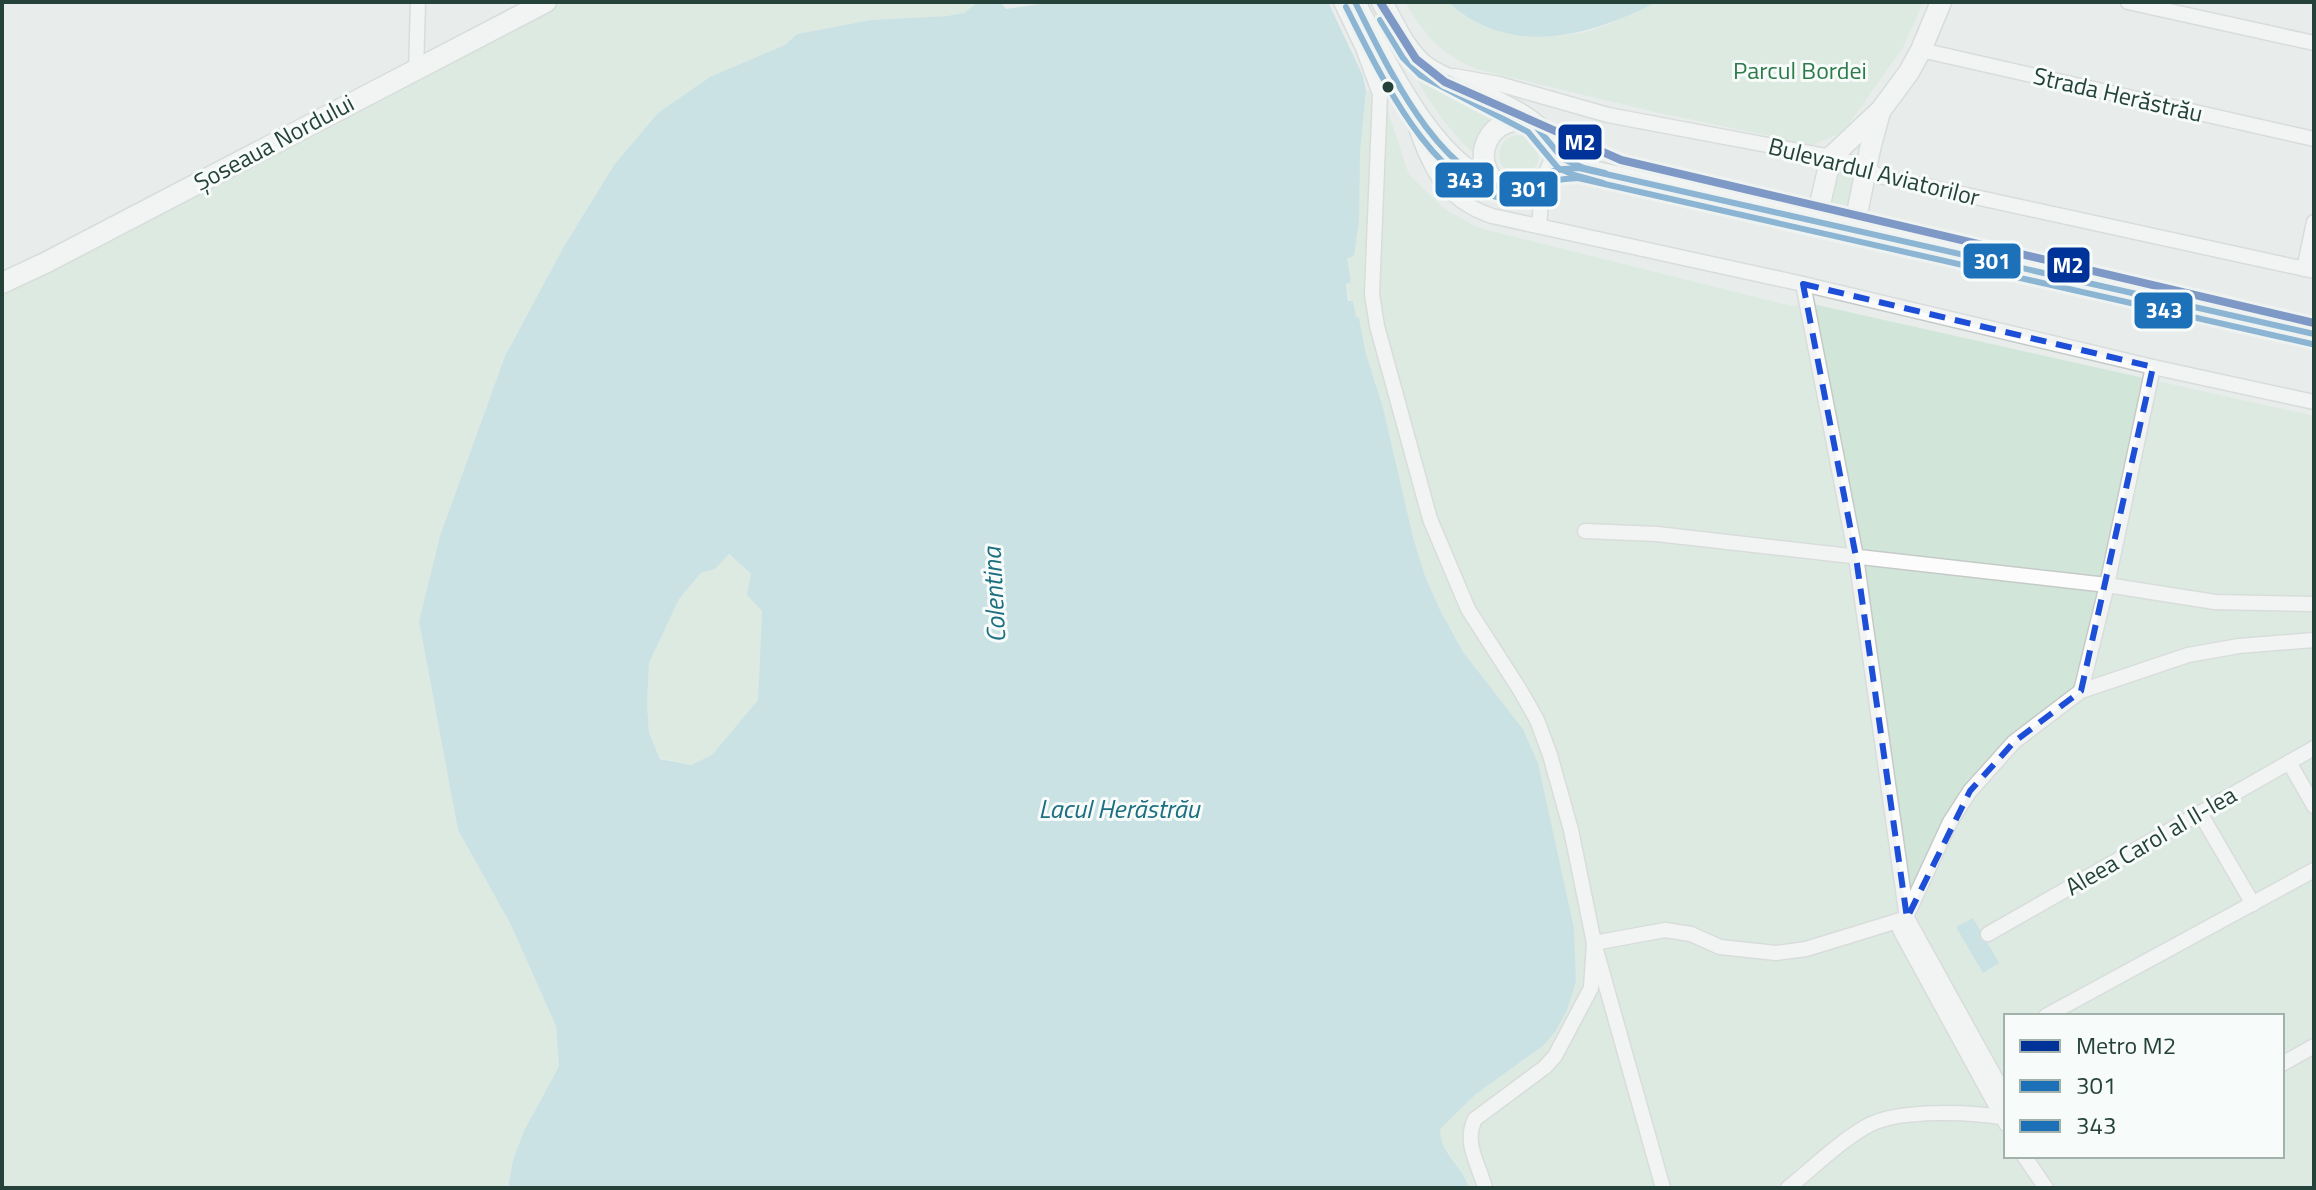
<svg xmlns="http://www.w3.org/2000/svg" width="2316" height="1190" font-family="'Titillium Web',sans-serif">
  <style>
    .green { fill: #d1e6d8; fill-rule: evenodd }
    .water { fill: #a9d4db; fill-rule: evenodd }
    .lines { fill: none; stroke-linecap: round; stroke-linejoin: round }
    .street-casing { stroke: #c5cac8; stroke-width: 17 }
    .secondary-casing { stroke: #c3cbc8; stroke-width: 23 }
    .street { stroke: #fcfcfc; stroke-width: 14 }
    .secondary { stroke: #fcfcfc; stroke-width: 20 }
    .bus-1-casing { stroke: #f7fbf9; stroke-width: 12 }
    .bus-2-casing { stroke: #f7fbf9; stroke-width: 12 }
    .bus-1 { stroke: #1d71b8; stroke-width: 6 }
    .bus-2 { stroke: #1d71b8; stroke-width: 6 }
    .metro-1-casing { stroke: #f7fbf9; stroke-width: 14 }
    .metro-1 { stroke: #039; stroke-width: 8 }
    .marked { fill: none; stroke: #1d4ed8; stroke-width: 6; stroke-dasharray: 16 10; stroke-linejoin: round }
    .bus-dot { fill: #24423a; stroke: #f7fbf9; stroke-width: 3 }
    .labels { text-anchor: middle; stroke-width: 6; stroke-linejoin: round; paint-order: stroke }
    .park-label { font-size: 24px; fill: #2d7a4b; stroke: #f7fbf9 }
    .street-label { font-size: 24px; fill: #24423a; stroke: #f7fbf9 }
    .water-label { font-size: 26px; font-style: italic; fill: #1c6f80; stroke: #f7fbf9 }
    .line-badge { stroke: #f7fbf9; stroke-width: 3 }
    .badge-label { font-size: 22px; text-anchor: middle; font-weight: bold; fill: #fff }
  </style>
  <rect width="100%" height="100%" fill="#e8edeb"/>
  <g class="green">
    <polygon points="564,2 978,2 964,13 947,16 871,20 797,34 785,45 658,113 614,165 563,248 505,356 440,536 419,621 458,830 511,925 556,1026 559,1066 524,1131 513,1160 508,1188 2,1188 2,289"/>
    <path d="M1405,2H1448L1457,10L1539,37L1583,33L1607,25L1657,2H1923L1904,46L1843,132L1813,145L1655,112L1476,69C1440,53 1425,36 1405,2Z"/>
    <path d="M1400,49L1449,91L1501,117L1477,156C1442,126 1421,88 1400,49Z"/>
    <path d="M1366,91L1382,93L1409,175L1446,210L1479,228L1791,306L1813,304L2314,416V1188H1469C1464,1167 1436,1150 1441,1128L1476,1094L1544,1045L1555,1032L1576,981L1574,928L1538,763L1523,729L1463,652L1440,610L1425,576L1414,541L1383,408L1366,354L1359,318H1356C1346,297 1346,280 1347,258ZM2006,1016H2282V1156H2006Z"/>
    <circle cx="1519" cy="155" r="20"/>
    <polygon points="1842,165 1856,170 1847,216 1830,213 1828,207 1837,167"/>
    <polygon points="728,554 751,574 762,611 758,700 712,755 691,765 660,758 649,733 647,704 649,663 679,599 701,573 715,569"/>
  </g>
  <g class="water">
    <path d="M978,2H1000L1006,9L1055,2H1328L1363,76L1366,91L1360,151L1359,220L1354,256L1347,258L1351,282L1346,284L1348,301H1353L1356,317L1359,318L1366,354L1383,408L1414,541L1425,576L1440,610L1463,652L1523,729L1538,763L1574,928L1576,981L1567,1010L1555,1032L1544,1045L1476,1094L1441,1128C1436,1150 1464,1167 1469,1188H508L513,1160L524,1131L559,1066L556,1026L511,925L458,830L419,621L440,536L505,356L563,248L614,165L658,113L710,77L785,45L797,34L871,20L947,16L964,13ZM729,554L751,574L747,595L762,611L758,700L712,755L691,765L660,759L649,733L647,704L649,663L679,599L701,573L715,569Z"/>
    <path d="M1448,2H1657C1590,36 1511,59 1448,2Z"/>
    <polygon points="1973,918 1999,963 1983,973 1956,927"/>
  </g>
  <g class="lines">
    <defs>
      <g id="street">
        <path d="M1341,2L1363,48L1380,94L1372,294L1377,326L1430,519L1468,609L1520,690L1537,720L1550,755L1571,830L1594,943L1591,988L1555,1056L1545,1067L1475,1119C1463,1143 1479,1164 1485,1188"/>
        <polyline points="2128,2 2314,43"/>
        <polyline points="1921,50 2314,139"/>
        <polyline points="416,70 418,2"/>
        <polyline points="1454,76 1499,84 1608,115 1831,157 1860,165 1879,176 2314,271"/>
        <path d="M1412,116C1428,163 1441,199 1492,216L1803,284L2153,367L2314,402"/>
        <polyline points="1539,226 1543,181"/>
        <polyline points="2304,269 2314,222"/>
        <polyline points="1803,284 1856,557 1907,918 2006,1097"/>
        <polyline points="1585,531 1657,534 2107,585 2215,602 2314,604"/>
        <polyline points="2081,691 2107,585 2153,367"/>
        <polyline points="2289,762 2314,806"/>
        <polyline points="2200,813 2253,904"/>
        <polyline points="1988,934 2314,748"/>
        <polyline points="2046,1016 2314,870"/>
        <polyline points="2282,1064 2314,1046"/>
        <polyline points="2006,1124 1900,930 1950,822 1970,791 2014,742 2081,691 2188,655 2239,646 2314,640"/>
        <polyline points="2024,1156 2046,1188"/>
        <polyline points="1663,1188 1594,943 1665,930 1691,934 1720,947 1776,953 1806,949 1907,918"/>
        <path d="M1788,1188C1813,1168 1843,1138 1871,1124C1903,1109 1972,1112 2006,1118"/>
      </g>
      <g id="secondary">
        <path d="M1355,2C1386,62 1434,169 1503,188C1516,191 1527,192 1538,185C1548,178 1555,165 1554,153C1550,112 1457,89 1426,67C1406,52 1394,24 1382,2"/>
        <polyline points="1550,172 1579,168 2314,334"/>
        <path d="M1499,185C1466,160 1491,111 1531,122"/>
        <polyline points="1816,221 1831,157 1881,110 1909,72 1921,50 1941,2"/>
        <polyline points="1854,229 1870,149 1880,112"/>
        <polyline points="2,283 45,263 546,2"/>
      </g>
    </defs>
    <use href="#street" class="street-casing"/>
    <use href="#secondary" class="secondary-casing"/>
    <use href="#street" class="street"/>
    <use href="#secondary" class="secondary"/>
    <defs>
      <g id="bus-1">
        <path d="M1355,2C1386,63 1440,185 1518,191C1533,192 1538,180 1549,173C1557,168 1570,169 1579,168L2314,334"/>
        <polyline points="1389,15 1411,52 1426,67 1534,124 1563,159 1584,168 1605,173"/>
      </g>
      <g id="bus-2">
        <path d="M1346,7C1379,71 1434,196 1518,201C1535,202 1541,189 1554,182C1561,178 1571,179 1578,178L2312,344"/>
        <polyline points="1380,20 1403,58 1420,75 1528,132 1558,168 1574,175 1603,183"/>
      </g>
    </defs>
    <use href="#bus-1" class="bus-1-casing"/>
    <use href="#bus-2" class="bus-2-casing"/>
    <use href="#bus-1" class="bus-1"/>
    <use href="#bus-2" class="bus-2"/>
    <defs>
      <polyline id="metro-1" points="1380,2 1416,59 1445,82 1621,160 2314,323"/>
    </defs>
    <use href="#metro-1" class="metro-1-casing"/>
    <use href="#metro-1" class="metro-1"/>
  </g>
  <path d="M0 0H2316V1190H0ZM1803,284L2153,367L2081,691L2014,742L1970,791L1907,918L1856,557Z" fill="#e8edeb" fill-opacity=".55" fill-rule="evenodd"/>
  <path class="marked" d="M1803,284L2153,367L2081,691L2014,742L1970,791L1907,918L1856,557Z"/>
  <circle class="bus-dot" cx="1388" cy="87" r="7"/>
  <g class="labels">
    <g class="park-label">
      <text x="1800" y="79">Parcul Bordei</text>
    </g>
    <g class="street-label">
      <text transform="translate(2118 95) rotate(13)" y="8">Strada Herăstrău</text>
      <text transform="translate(274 143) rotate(-28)" y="8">Șoseaua Nordului</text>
      <text transform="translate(1874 172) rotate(14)" y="8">Bulevardul Aviatorilor</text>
      <text transform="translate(2151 841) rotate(-30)" y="8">Aleea Carol al II-lea</text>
    </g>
    <g class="water-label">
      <text transform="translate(994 595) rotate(-93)" y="9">Colentina</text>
      <text x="1119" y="818">Lacul Herăstrău</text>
    </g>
  </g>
  <g class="line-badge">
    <rect x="1557" y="123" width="46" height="38" rx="8" fill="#039"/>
    <rect x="1434" y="161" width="61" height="38" rx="8" fill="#1d71b8"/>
    <rect x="1498" y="170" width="61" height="38" rx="8" fill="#1d71b8"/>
    <rect x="1962" y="242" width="60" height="38" rx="8" fill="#1d71b8"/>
    <rect x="2046" y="246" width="45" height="38" rx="8" fill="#039"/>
    <rect x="2133" y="291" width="61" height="39" rx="8" fill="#1d71b8"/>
  </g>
  <g class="badge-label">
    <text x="1580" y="150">M2</text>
    <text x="1465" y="188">343</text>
    <text x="1529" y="197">301</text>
    <text x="1992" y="269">301</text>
    <text x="2068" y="273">M2</text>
    <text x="2164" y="318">343</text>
  </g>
  <rect width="2316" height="1190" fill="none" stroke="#24423a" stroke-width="8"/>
  <rect x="2004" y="1014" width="280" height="144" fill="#f7fbf9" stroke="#a3b1ad" stroke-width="2"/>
  <rect x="2020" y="1040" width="40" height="12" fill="#003399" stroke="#a3b1ad" stroke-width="2"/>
  <text x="2076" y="1054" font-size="24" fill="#24423a">Metro M2</text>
  <rect x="2020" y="1080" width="40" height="12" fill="#1d71b8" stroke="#a3b1ad" stroke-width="2"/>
  <text x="2076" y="1094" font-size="24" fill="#24423a">301</text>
  <rect x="2020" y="1120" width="40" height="12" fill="#1d71b8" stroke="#a3b1ad" stroke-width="2"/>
  <text x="2076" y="1134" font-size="24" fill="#24423a">343</text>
</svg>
